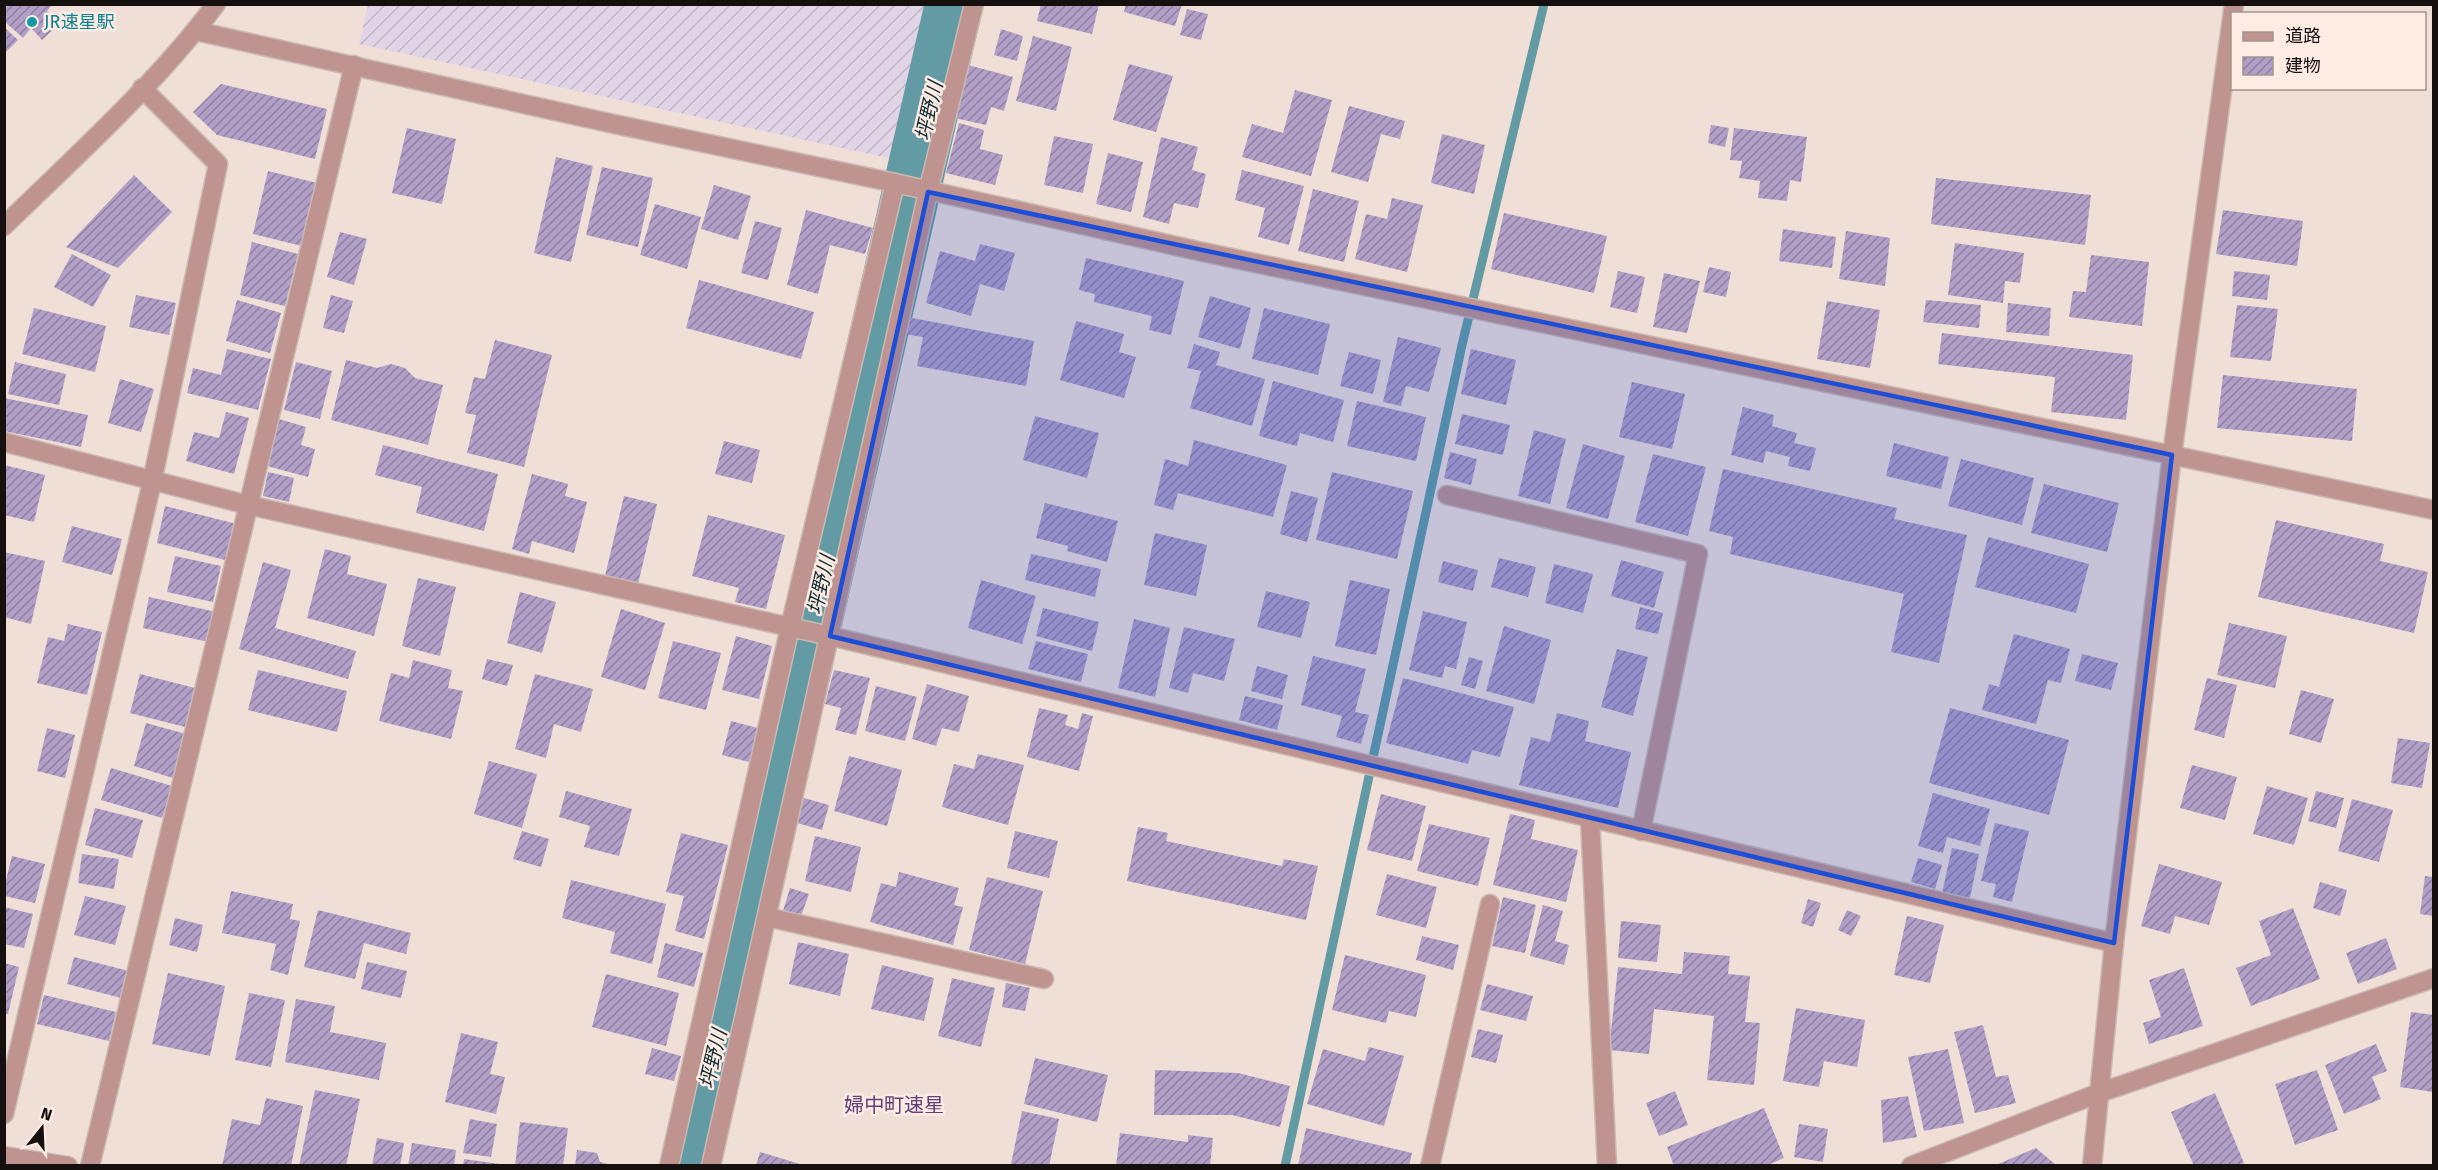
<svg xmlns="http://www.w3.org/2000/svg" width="2438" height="1170" font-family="'Fira Sans','Noto Sans JP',sans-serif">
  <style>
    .industrial { fill: url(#industrial-furrows) }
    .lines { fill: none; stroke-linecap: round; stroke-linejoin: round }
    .stream { stroke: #629ba4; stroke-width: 9 }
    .river { stroke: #629ba4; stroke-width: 58 }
    .building { fill: url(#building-hatch) }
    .minor-casing { stroke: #c9bab3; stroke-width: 21 }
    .minor { stroke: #bf938f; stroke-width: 18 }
    .marked { fill: #1d4ed8; fill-opacity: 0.2; stroke: #1d4ed8; stroke-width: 4.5; stroke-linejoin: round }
    .culture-dot { fill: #0f9aa8; stroke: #feece4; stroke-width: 2 }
    .labels { text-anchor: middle; stroke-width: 5; stroke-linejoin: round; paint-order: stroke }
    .culture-label { font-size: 18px; fill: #0d838f; stroke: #feece4; text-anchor: start }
    .water-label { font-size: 20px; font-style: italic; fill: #112f34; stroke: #feece4 }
    .neighbourhood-label { font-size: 20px; fill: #613f79; stroke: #feece4 }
  </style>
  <defs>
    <pattern id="industrial-furrows" width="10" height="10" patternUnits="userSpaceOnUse" patternTransform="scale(1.5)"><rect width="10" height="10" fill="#e2d4e7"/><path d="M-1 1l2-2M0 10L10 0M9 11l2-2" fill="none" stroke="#c1b5c5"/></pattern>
    <pattern id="building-hatch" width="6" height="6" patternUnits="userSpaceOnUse" patternTransform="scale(1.5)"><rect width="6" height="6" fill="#b29fc7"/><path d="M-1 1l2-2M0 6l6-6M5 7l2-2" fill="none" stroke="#9080a0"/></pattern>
  </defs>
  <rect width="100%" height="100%" fill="#f0dfd7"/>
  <polygon class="industrial" points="368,5 368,4 926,5 893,159 359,44"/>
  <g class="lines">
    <polyline class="stream" points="1285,1166 1462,345 1544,4"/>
    <polyline class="river" points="689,1166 954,4"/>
  </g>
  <g class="building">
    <polygon points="4,4 53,4 47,11 60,23 42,40 31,28 23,38 4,21"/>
    <polygon points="1041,4 1099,4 1092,34 1037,21"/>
    <polygon points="1126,4 1182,4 1175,26 1124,12"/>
    <polygon points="1187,9 1208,14 1201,40 1180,35"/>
    <polygon points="4,27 18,40 4,54"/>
    <polygon points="1001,29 1023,36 1017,61 994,55"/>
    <polygon points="1033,36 1072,47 1056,111 1016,101"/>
    <polygon points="1129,64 1173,76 1156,132 1113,120"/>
    <polygon points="968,65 1013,77 1004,111 991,107 986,125 955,118"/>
    <polygon points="221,84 327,109 315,159 217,135 193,112"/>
    <polygon points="1295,90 1332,100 1311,176 1242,157 1252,124 1283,133"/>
    <polygon points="1349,106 1405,121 1400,139 1381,134 1368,182 1331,172"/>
    <polygon points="959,123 984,130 980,149 1003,155 995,185 946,173"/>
    <polygon points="1711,125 1729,128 1725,147 1708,143"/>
    <polygon points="407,128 456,139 442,204 392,193"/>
    <polygon points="1734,128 1807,137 1801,182 1790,180 1787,201 1758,198 1760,181 1739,178 1742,161 1730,160"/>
    <polygon points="1442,134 1485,145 1474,194 1431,183"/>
    <polygon points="1054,136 1093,144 1083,193 1044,185"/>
    <polygon points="1161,137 1198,147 1192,170 1206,174 1198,208 1174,203 1169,224 1143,217"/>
    <polygon points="1108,153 1143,162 1131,212 1096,204"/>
    <polygon points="556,157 593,166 571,262 534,253"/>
    <polygon points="602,167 653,178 638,247 586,235"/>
    <polygon points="1242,170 1304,186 1289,245 1258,237 1265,208 1235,200"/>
    <polygon points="268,171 317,183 302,246 253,234"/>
    <polygon points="134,175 172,212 118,268 66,247"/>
    <polygon points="1936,178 2091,195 2085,245 1931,224"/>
    <polygon points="714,185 751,196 738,240 701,229"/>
    <polygon points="1313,189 1359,201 1344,262 1298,251"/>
    <polygon points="1392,198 1423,205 1407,272 1355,259 1366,214 1387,219"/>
    <polygon points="655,204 701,217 687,269 640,255"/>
    <polygon points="806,210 873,228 865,254 830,245 818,294 787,285"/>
    <polygon points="2223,210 2303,221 2297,266 2216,254"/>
    <polygon points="1504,213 1607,236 1594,293 1491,269"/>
    <polygon points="755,221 782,228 768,280 741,273"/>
    <polygon points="1783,229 1836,237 1832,268 1779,261"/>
    <polygon points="1846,231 1890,238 1885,286 1839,279"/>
    <polygon points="340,232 367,239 354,285 327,277"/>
    <polygon points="252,242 298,254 285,306 240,295"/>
    <polygon points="1955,243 2024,253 2020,283 2005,281 2003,303 1948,295"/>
    <polygon points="980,244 1015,253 1004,291 980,284 971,316 926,303 940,251 975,261"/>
    <polygon points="72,254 111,275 93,307 54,287"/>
    <polygon points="2091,255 2149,262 2142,326 2069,317 2073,291 2086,292"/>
    <polygon points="1086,258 1184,281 1171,335 1149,330 1152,316 1094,302 1095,294 1079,290"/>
    <polygon points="1709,267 1731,272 1726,297 1703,292"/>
    <polygon points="1618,271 1645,277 1637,313 1610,307"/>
    <polygon points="2234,271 2270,275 2267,300 2232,296"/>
    <polygon points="1664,273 1700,281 1687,333 1653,327"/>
    <polygon points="699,280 814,312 801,359 686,328"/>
    <polygon points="136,295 176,303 169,335 129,327"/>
    <polygon points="331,295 353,301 344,333 323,328"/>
    <polygon points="1210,296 1251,308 1240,349 1198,337"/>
    <polygon points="237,300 281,313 270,353 226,341"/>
    <polygon points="1926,300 1981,305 1979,328 1923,322"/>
    <polygon points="1827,301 1880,310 1870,368 1817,359"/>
    <polygon points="2008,303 2051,308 2049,336 2006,332"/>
    <polygon points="2237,305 2278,309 2271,361 2230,357"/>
    <polygon points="34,308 106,326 95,372 22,354"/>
    <polygon points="1264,308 1330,324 1318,375 1252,359"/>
    <polygon points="907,317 1034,341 1026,386 917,366 923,337 904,334"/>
    <polygon points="1076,321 1124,334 1119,352 1136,357 1124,398 1060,380"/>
    <polygon points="1942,333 2133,355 2126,420 2051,412 2055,377 1938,364"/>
    <polygon points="1398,337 1441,348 1429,392 1406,386 1401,406 1383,402"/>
    <polygon points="495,340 552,355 524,467 467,453 476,415 465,413 474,377 485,379"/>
    <polygon points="1194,344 1220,352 1216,365 1265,379 1252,426 1190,408 1201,371 1187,368"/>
    <polygon points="227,349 271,359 258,410 187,393 193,368 221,375"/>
    <polygon points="1471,349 1516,360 1506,405 1461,394"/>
    <polygon points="1349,352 1381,360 1373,394 1340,386"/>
    <polygon points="346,360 377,368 391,364 405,368 415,378 443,385 428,445 331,420"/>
    <polygon points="15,362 66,374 59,405 8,394"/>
    <polygon points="296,362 332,371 320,419 284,410"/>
    <polygon points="2223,375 2357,389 2352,441 2217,428"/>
    <polygon points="120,379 154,389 141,432 108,423"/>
    <polygon points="1273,381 1344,400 1333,442 1300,433 1297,446 1259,436"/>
    <polygon points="1632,382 1685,394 1672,449 1619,437"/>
    <polygon points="4,398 88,415 81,447 4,431"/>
    <polygon points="1357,401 1426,417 1416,461 1347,446"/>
    <polygon points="1743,407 1774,415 1772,426 1797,433 1794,443 1816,448 1810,471 1788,466 1790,457 1766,451 1763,463 1731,455"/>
    <polygon points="226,412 249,418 234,474 186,461 194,432 219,438"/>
    <polygon points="1462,414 1510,425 1503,455 1455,444"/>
    <polygon points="1035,416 1099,433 1087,478 1023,460"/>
    <polygon points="279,419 306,427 301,445 315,449 308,477 267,466"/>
    <polygon points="1534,430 1566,439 1550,504 1518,496"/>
    <polygon points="1194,440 1287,465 1273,517 1178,493 1173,510 1154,505 1165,459 1188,466"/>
    <polygon points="724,441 760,450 752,483 715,474"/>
    <polygon points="1894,443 1949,457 1941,489 1886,476"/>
    <polygon points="1583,444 1625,456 1608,519 1566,508"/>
    <polygon points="383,445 498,474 484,531 416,513 422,487 375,475"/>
    <polygon points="1450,452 1477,459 1471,485 1444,478"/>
    <polygon points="1653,454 1706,467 1688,536 1635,522"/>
    <polygon points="1961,459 2034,478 2022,525 1948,506"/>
    <polygon points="4,465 45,475 34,522 4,515"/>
    <polygon points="1723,469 1897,508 1894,519 1967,535 1939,663 1891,652 1904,594 1730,554 1733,537 1709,531"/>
    <polygon points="268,472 294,478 289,502 263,496"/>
    <polygon points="1332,472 1413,491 1397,559 1316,540"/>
    <polygon points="532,474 568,484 565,496 587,502 574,553 532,541 529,554 512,549"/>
    <polygon points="2044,484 2119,503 2107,552 2031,533"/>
    <polygon points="1291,491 1318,498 1307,542 1280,534"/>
    <polygon points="624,496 657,504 638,584 605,576"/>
    <polygon points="1045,503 1118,521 1107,562 1067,551 1068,546 1036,538"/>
    <polygon points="165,506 237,524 229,561 157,543"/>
    <polygon points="708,515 785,535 766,609 735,602 739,588 692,576"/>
    <polygon points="2276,520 2384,544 2380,561 2428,572 2414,633 2258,597"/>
    <polygon points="72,526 122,539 112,575 62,562"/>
    <polygon points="1155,533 1207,545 1196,596 1144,585"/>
    <polygon points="1988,537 2089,564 2076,613 1975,587"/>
    <polygon points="325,549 351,556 347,574 387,584 374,636 307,618"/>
    <polygon points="4,552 45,561 31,624 4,617"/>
    <polygon points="1031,554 1101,569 1095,597 1025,580"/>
    <polygon points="175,556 221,566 213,602 167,592"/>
    <polygon points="1499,558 1536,567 1528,597 1491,587"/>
    <polygon points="1621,560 1664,572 1654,608 1611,596"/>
    <polygon points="1443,561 1478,570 1473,591 1438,582"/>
    <polygon points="263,562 291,570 275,628 356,651 348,679 239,649"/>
    <polygon points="1554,564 1593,574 1583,613 1545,603"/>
    <polygon points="418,578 456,587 440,656 402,646"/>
    <polygon points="981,580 1036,596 1022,644 968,628"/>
    <polygon points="1350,580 1390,589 1376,655 1335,646"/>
    <polygon points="1266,591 1310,602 1301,638 1257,627"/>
    <polygon points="520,592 556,602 542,653 507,643"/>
    <polygon points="149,597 216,612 209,642 143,628"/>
    <polygon points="1640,607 1663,613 1658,634 1635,629"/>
    <polygon points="1043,608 1099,622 1092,651 1036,636"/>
    <polygon points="621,609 665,623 645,690 601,677"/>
    <polygon points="1423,611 1467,622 1456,669 1445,666 1442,678 1409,670"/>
    <polygon points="1134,619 1170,628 1155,697 1118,688"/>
    <polygon points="2229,623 2287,636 2275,688 2217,675"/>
    <polygon points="68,624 102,632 87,695 37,683 48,637 64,641"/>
    <polygon points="1504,626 1551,640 1534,704 1486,691"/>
    <polygon points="1184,627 1235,639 1224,681 1193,673 1188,693 1169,688"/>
    <polygon points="2014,634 2070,649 2061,683 2048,680 2036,724 1982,710 1989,684 1999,687"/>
    <polygon points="736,636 772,646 759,699 722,690"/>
    <polygon points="673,641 721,653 706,710 658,698"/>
    <polygon points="1036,641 1088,654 1081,682 1028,669"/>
    <polygon points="1617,649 1648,657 1633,716 1601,707"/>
    <polygon points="2082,654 2118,663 2111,690 2075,681"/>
    <polygon points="1313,656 1366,669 1355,712 1369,715 1361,744 1336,737 1342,716 1301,705"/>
    <polygon points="1469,657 1483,661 1475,689 1461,685"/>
    <polygon points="487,659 513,665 507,686 482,679"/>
    <polygon points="413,660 452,670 448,688 463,691 451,739 379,721 391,673 409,678"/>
    <polygon points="1257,666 1288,675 1282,699 1251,691"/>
    <polygon points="258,670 347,691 337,732 248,710"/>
    <polygon points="834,670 870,678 856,735 835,730 841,708 825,704"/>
    <polygon points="140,674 195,688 185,727 130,713"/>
    <polygon points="535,674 593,689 581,732 554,724 546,758 515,749"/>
    <polygon points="1403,678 1514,707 1500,757 1472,750 1468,764 1386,743"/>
    <polygon points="2207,678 2237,685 2224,738 2194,730"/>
    <polygon points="927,684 969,696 959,732 942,728 936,746 912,739"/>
    <polygon points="876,686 917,697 905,741 865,731"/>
    <polygon points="2301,690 2334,699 2321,743 2289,734"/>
    <polygon points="1245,696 1283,705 1277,730 1239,720"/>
    <polygon points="1039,708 1068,715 1065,725 1078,729 1082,713 1093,716 1079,771 1027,757"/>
    <polygon points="1950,708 2069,740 2049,815 1929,783"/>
    <polygon points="1557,713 1589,721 1585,741 1631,752 1618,808 1519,785 1531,737 1550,742"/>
    <polygon points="731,721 758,728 749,762 722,755"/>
    <polygon points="146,723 186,734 173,778 134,766"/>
    <polygon points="47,728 75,735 65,778 37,771"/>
    <polygon points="2398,738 2430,743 2422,788 2391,783"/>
    <polygon points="978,754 1024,765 1008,825 942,807 954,764 974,769"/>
    <polygon points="849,756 902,770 887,826 834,811"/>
    <polygon points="489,761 537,774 522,828 474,814"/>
    <polygon points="2192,765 2237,777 2225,820 2180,808"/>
    <polygon points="111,768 172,786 162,818 101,800"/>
    <polygon points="2267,786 2308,798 2294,845 2253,834"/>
    <polygon points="566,791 632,809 619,856 584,847 590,826 559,817"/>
    <polygon points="2316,791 2344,798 2336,828 2308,821"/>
    <polygon points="1933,793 1990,809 1980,846 1947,837 1943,853 1918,846"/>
    <polygon points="1381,794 1426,806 1412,861 1367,850"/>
    <polygon points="804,798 829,805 822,830 797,823"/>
    <polygon points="2352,799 2393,810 2379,862 2338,851"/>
    <polygon points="95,808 143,820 132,858 85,845"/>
    <polygon points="1510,814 1535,820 1531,839 1578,850 1566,902 1493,885"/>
    <polygon points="1995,823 2029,831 2012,902 1993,897 1996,884 1981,881"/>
    <polygon points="1429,824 1490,838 1478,886 1417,871"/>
    <polygon points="1138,827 1168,833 1166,841 1282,866 1284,859 1318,866 1306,920 1127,881"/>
    <polygon points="522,831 549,839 541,867 513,859"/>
    <polygon points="1015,831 1058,841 1049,878 1007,868"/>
    <polygon points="681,833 728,845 704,939 675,931 684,896 666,892"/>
    <polygon points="815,836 861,847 851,892 805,881"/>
    <polygon points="1952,848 1979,854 1970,898 1942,893"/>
    <polygon points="82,854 119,859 114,889 78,883"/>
    <polygon points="12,856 45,864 35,903 5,896 5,884"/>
    <polygon points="1918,858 1942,865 1935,889 1911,882"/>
    <polygon points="2159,864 2222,882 2209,925 2175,916 2170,934 2141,926"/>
    <polygon points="899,872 959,888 954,905 963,907 953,945 870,922 881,883 896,887"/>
    <polygon points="1387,874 1437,887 1426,928 1376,915"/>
    <polygon points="2425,876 2434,877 2434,916 2420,914"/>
    <polygon points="987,877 1043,891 1025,964 969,950"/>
    <polygon points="571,880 666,904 652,964 610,953 615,932 562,918"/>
    <polygon points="2320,882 2347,890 2340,916 2313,908"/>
    <polygon points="790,888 809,894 801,916 783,911"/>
    <polygon points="231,891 293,904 290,919 300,921 288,975 270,970 276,944 222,933"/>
    <polygon points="85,896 126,906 115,945 74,935"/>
    <polygon points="1503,897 1536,905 1525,953 1492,946"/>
    <polygon points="1808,899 1821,903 1813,927 1801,923"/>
    <polygon points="1543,905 1563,911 1555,941 1569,945 1564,965 1530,956"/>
    <polygon points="4,907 33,914 24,948 4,944"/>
    <polygon points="2293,908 2320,979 2251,1006 2236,968 2271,955 2259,921"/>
    <polygon points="318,910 411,933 406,954 364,943 355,979 304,967"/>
    <polygon points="1847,910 1861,916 1851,936 1838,930"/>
    <polygon points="1907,916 1944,925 1930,983 1894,975"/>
    <polygon points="175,918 203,925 197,952 169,945"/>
    <polygon points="1621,921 1661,925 1657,962 1618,958"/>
    <polygon points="1422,936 1459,945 1453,970 1416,960"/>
    <polygon points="2386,938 2397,969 2358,984 2346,953"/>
    <polygon points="798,942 849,954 840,996 789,984"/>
    <polygon points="665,943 703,953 694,987 657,977"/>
    <polygon points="1684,952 1730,956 1728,974 1750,976 1745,1022 1760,1023 1754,1085 1707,1080 1714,1016 1654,1009 1649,1054 1609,1050 1618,967 1682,974"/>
    <polygon points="1345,955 1426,975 1416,1017 1389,1011 1386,1023 1332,1010"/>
    <polygon points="74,957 129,971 121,998 67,984"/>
    <polygon points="367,962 407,971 401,998 361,989"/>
    <polygon points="4,963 19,967 8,1014 4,1014"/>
    <polygon points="882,965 934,978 924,1021 871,1009"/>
    <polygon points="2184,968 2203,1026 2149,1044 2143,1023 2161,1017 2149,980"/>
    <polygon points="168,973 225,986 210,1056 152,1044"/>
    <polygon points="606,974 679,993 666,1046 592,1027"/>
    <polygon points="952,978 995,988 981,1047 938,1036"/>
    <polygon points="1006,983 1030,988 1025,1011 1002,1007"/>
    <polygon points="1487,984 1533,996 1526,1021 1480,1010"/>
    <polygon points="249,993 285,1000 271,1067 235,1060"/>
    <polygon points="44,995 116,1012 109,1041 37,1024"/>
    <polygon points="296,999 335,1006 330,1032 386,1043 379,1080 285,1062"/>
    <polygon points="1796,1008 1865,1020 1857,1067 1824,1061 1819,1087 1783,1081"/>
    <polygon points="2411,1012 2434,1015 2433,1092 2400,1087"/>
    <polygon points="1983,1025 1996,1077 2008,1075 2016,1103 1975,1113 1954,1032"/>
    <polygon points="1478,1029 1503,1035 1496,1063 1471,1057"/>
    <polygon points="461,1033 498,1042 490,1074 505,1077 496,1114 445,1102"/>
    <polygon points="2376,1044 2387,1071 2372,1077 2381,1099 2344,1114 2325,1065"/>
    <polygon points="1369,1047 1404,1056 1384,1126 1307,1104 1323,1049 1365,1061"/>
    <polygon points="652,1048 681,1056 674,1081 645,1074"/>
    <polygon points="1948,1049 1964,1123 1924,1131 1908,1057"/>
    <polygon points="1035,1058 1108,1075 1097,1122 1024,1104"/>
    <polygon points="1155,1070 1238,1073 1290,1086 1280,1127 1232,1115 1154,1115"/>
    <polygon points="2317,1070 2338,1130 2295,1145 2275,1084"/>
    <polygon points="315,1090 360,1099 346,1166 299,1166"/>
    <polygon points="1675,1091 1688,1125 1659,1136 1646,1103"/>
    <polygon points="2215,1093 2244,1163 2237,1166 2194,1166 2171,1112"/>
    <polygon points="1908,1096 1917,1137 1883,1143 1881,1100"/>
    <polygon points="266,1098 303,1106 291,1166 222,1166 232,1119 260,1125"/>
    <polygon points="1764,1108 1784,1158 1765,1166 1674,1166 1667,1147"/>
    <polygon points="1022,1111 1059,1119 1049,1166 1011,1164"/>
    <polygon points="470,1119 497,1124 491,1157 463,1153"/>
    <polygon points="520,1122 568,1128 563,1166 515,1166"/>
    <polygon points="1799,1124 1828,1129 1823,1162 1794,1157"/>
    <polygon points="1306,1128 1412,1153 1409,1166 1298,1166"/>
    <polygon points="1120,1133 1188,1142 1188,1135 1213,1138 1210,1166 1116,1166"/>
    <polygon points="377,1138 404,1143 400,1166 372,1166"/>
    <polygon points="412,1143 456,1150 454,1166 408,1166"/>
    <polygon points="2036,1148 2056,1165 1996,1165"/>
    <polygon points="577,1150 597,1153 600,1162 616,1166 575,1166"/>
    <polygon points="760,1152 803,1165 803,1166 756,1166"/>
    <polygon points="464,1159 500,1164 500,1166 463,1166"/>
  </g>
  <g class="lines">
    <defs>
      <g id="minor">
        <polyline points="196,31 614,124 895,183 1203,252 2434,510"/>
        <path d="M4,226C76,156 156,84 216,4"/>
        <polyline points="4,442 248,505 830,636 2114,943"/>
        <polyline points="1447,495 1698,554 1641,831"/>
        <polyline points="1590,818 1607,1166"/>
        <polyline points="767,917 1044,979"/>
        <polyline points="4,1114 152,482 218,164 142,88"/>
        <polyline points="4,1156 68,1166"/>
        <polyline points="90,1166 354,65"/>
        <polyline points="669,1166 790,627 895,183"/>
        <polyline points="711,1166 928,192 974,4"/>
        <polyline points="1430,1166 1490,904"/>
        <polyline points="1911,1166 2099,1093 2434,978"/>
        <polyline points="2092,1166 2114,943 2172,455 2234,4"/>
      </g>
    </defs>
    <use href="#minor" class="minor-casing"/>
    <use href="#minor" class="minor"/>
  </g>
  <path class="marked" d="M928,192L2172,455L2114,943L830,636Z"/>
  <circle class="culture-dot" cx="32" cy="22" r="6"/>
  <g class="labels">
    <g class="culture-label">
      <text x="44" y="28">JR速星駅</text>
    </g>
    <g class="water-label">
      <text transform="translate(929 111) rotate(-77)" y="7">坪野川</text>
      <text transform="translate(821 585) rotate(-77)" y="7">坪野川</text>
      <text transform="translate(713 1059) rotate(-77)" y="7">坪野川</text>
    </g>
    <g class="neighbourhood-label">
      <text x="894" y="1112">婦中町速星</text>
    </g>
  </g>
  <rect width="2438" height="1170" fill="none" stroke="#15100d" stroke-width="12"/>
  <rect x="2231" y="12" width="195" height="78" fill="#feece4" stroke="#a1948e" stroke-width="1.5"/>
  <rect x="2243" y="32" width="30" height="9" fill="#bf938f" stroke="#a1948e" stroke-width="1.5"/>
  <text x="2285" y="42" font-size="18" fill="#15100d">道路</text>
  <rect x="2243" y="57" width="30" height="18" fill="url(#building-hatch)" stroke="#a1948e" stroke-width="1.5"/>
  <text x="2285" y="72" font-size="18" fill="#15100d">建物</text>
  <g transform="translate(42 1128) rotate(18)" stroke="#feece4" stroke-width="4.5" paint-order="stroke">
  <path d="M0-4.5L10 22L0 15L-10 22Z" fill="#15100d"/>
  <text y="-9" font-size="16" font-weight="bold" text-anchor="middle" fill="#15100d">N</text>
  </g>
</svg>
